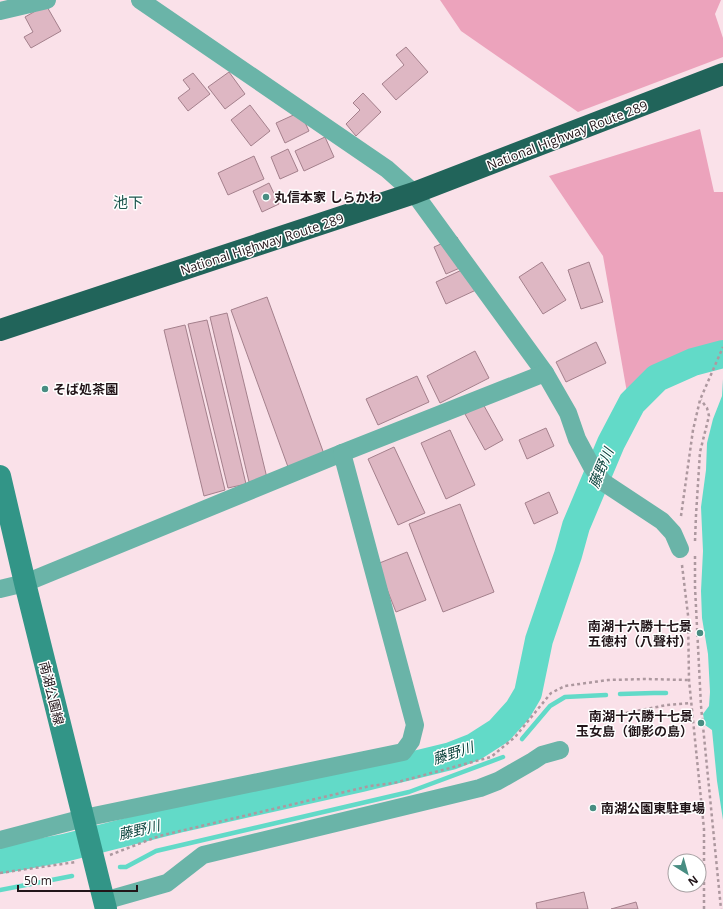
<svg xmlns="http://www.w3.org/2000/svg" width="723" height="909" font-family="'Open Sans','Noto Sans JP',sans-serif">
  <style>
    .green { fill: #eca3bc }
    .water { fill: #62dac8 }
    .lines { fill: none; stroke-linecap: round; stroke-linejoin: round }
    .stream { stroke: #62dac8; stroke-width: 4.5 }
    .river { stroke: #62dac8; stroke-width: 28 }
    .building { fill: #deb7c3; stroke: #a4808c }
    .path { stroke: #ad989f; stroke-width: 2.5; stroke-dasharray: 3 3; stroke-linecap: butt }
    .street { stroke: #6ab4a8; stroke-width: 18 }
    .secondary { stroke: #329587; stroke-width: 22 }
    .highway { stroke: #21645a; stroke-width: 22 }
    .poi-dot { fill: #488d82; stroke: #fff; stroke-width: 1.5 }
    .labels { text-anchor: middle; stroke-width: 3; stroke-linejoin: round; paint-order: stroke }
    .street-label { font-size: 13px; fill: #221519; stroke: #fff }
    .poi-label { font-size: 13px; font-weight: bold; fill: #221519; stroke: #fff; text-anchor: start }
    .water-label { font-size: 14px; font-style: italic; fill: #043e37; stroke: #fff }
    .quarter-label { font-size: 15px; fill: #205850; stroke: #fff }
  </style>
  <rect width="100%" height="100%" fill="#fae1e9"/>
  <g class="green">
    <polygon points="440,0 721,0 715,14 723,38 723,57 578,112 461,31"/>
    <polygon points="700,129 714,192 723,192 723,347 693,356 629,404 603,256 549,176"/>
  </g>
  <polygon class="water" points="723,379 723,820 717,781 712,730 705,725 703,714 709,706 710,692 708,654 702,618 701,591 703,551 701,507 706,470 707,443 713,419 722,396"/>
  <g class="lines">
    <g class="stream">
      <polyline points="620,694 654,693 666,693"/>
      <polyline points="522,739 550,706 565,697 606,695"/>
      <polyline points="120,867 126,867 156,851 409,792 503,757"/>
      <polyline points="0,890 72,876"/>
    </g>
    <polyline class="river" points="0,860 64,848 182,818 361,778 451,756 474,747 499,731 518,710 528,693 539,640 568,555 576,526 611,443 632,403 657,378 693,362 723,354"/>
  </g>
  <g class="building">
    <polygon points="46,5 61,31 31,48 24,37 33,32 25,17"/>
    <polygon points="406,47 428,72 396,100 382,84 404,65 396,55"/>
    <polygon points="229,72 245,94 225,109 208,87"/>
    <polygon points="193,73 210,94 188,111 178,98 190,89 183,80"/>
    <polygon points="363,93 381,112 356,136 346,124 360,110 353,103"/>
    <polygon points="250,105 270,131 251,146 231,120"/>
    <polygon points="300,112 309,131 285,143 276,123"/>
    <polygon points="325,137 334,157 304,171 295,151"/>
    <polygon points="288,149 298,171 280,179 271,157"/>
    <polygon points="254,156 264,179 228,195 218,173"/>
    <polygon points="269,183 279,204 262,212 253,191"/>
    <polygon points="457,237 469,264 446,274 434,247"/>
    <polygon points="542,262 566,300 543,314 519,277"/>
    <polygon points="589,262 603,302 581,309 568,270"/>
    <polygon points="466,268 476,290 446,304 436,282"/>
    <polygon points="267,297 324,454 288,467 231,310"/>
    <polygon points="227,313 267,478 249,482 210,317"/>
    <polygon points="207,320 246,484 228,488 188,324"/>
    <polygon points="185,325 225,490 204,496 164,330"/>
    <polygon points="596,342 606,363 566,382 556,362"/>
    <polygon points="475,351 489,378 440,403 427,376"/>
    <polygon points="417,376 429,402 378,425 366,399"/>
    <polygon points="483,404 503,440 485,450 465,414"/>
    <polygon points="546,428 554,446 527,459 519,440"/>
    <polygon points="450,430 475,485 446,499 421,443"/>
    <polygon points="394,447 425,513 398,525 368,459"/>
    <polygon points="549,492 558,513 534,524 525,503"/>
    <polygon points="460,504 494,592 443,612 409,524"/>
    <polygon points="407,552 426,600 396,612 377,564"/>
    <polygon points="584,892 588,909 537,909 536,903"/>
    <polygon points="636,902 638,909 611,909"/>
  </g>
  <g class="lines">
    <g class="path">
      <polyline points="681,516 693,430 700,400 723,347"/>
      <polyline points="695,541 696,515 700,452 709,416 707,408 701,400"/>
      <polyline points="695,556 695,587 701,706 721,909"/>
      <polyline points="682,565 688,615 689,680 704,829 704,909"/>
      <polyline points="620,714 667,705 691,703"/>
      <polyline points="110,855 159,836 370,786 394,783 491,757 515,737 551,693 565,686 608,680 645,679 689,680"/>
      <polyline points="0,873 76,862"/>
    </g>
    <g class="street">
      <polyline points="140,0 387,169 414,193 545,373 568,413 577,439 592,467 603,482 662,521 673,533 680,549"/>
      <polyline points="0,11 47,0"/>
      <polyline points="0,589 25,583 342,453 545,373"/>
      <polyline points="0,840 84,818 403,752 411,741 415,725 342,453"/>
      <polyline points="104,901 167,883 203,855 480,788 498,781 533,761 542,755 560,750"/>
    </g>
    <polyline class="secondary" points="0,476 25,583 106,909"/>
    <polyline class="highway" points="0,330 414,193 723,74"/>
  </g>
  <g class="poi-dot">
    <circle cx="266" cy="197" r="4"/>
    <circle cx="45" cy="389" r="4"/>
    <circle cx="700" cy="633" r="4"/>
    <circle cx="701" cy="723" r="4"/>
    <circle cx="593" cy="808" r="4"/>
  </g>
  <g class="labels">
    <g class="street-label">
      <text transform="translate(567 135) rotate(-21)" y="5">National Highway Route 289</text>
      <text transform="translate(262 244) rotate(-18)" y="5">National Highway Route 289</text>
      <text transform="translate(52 693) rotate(76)" y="5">南湖公園線</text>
    </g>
    <g class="poi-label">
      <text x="274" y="202">丸信本家 しらかわ</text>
      <text x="53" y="394">そば処茶園</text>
      <text x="692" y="631" text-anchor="end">南湖十六勝十七景<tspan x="692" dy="15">五徳村（八聲村）</tspan></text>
      <text x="693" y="721" text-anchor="end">南湖十六勝十七景<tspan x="693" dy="15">玉女島（御影の島）</tspan></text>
      <text x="601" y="813">南湖公園東駐車場</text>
    </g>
    <g class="water-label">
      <text transform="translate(601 468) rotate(-67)" y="5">藤野川</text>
      <text transform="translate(453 753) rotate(-18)" y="5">藤野川</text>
      <text transform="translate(139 830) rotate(-13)" y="5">藤野川</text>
    </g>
    <g class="quarter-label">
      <text x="128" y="208">池下</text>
    </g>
  </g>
  <g transform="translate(687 873) rotate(143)"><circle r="19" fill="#ffffff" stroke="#a7a1a3"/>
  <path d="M0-3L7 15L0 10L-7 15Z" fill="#488d82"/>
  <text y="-6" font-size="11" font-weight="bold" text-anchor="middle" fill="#221519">N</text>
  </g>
  <path d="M18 885v6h119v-6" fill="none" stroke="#221519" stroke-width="2"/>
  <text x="24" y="885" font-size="12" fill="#221519" stroke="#ffffff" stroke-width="3" paint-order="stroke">50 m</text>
</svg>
